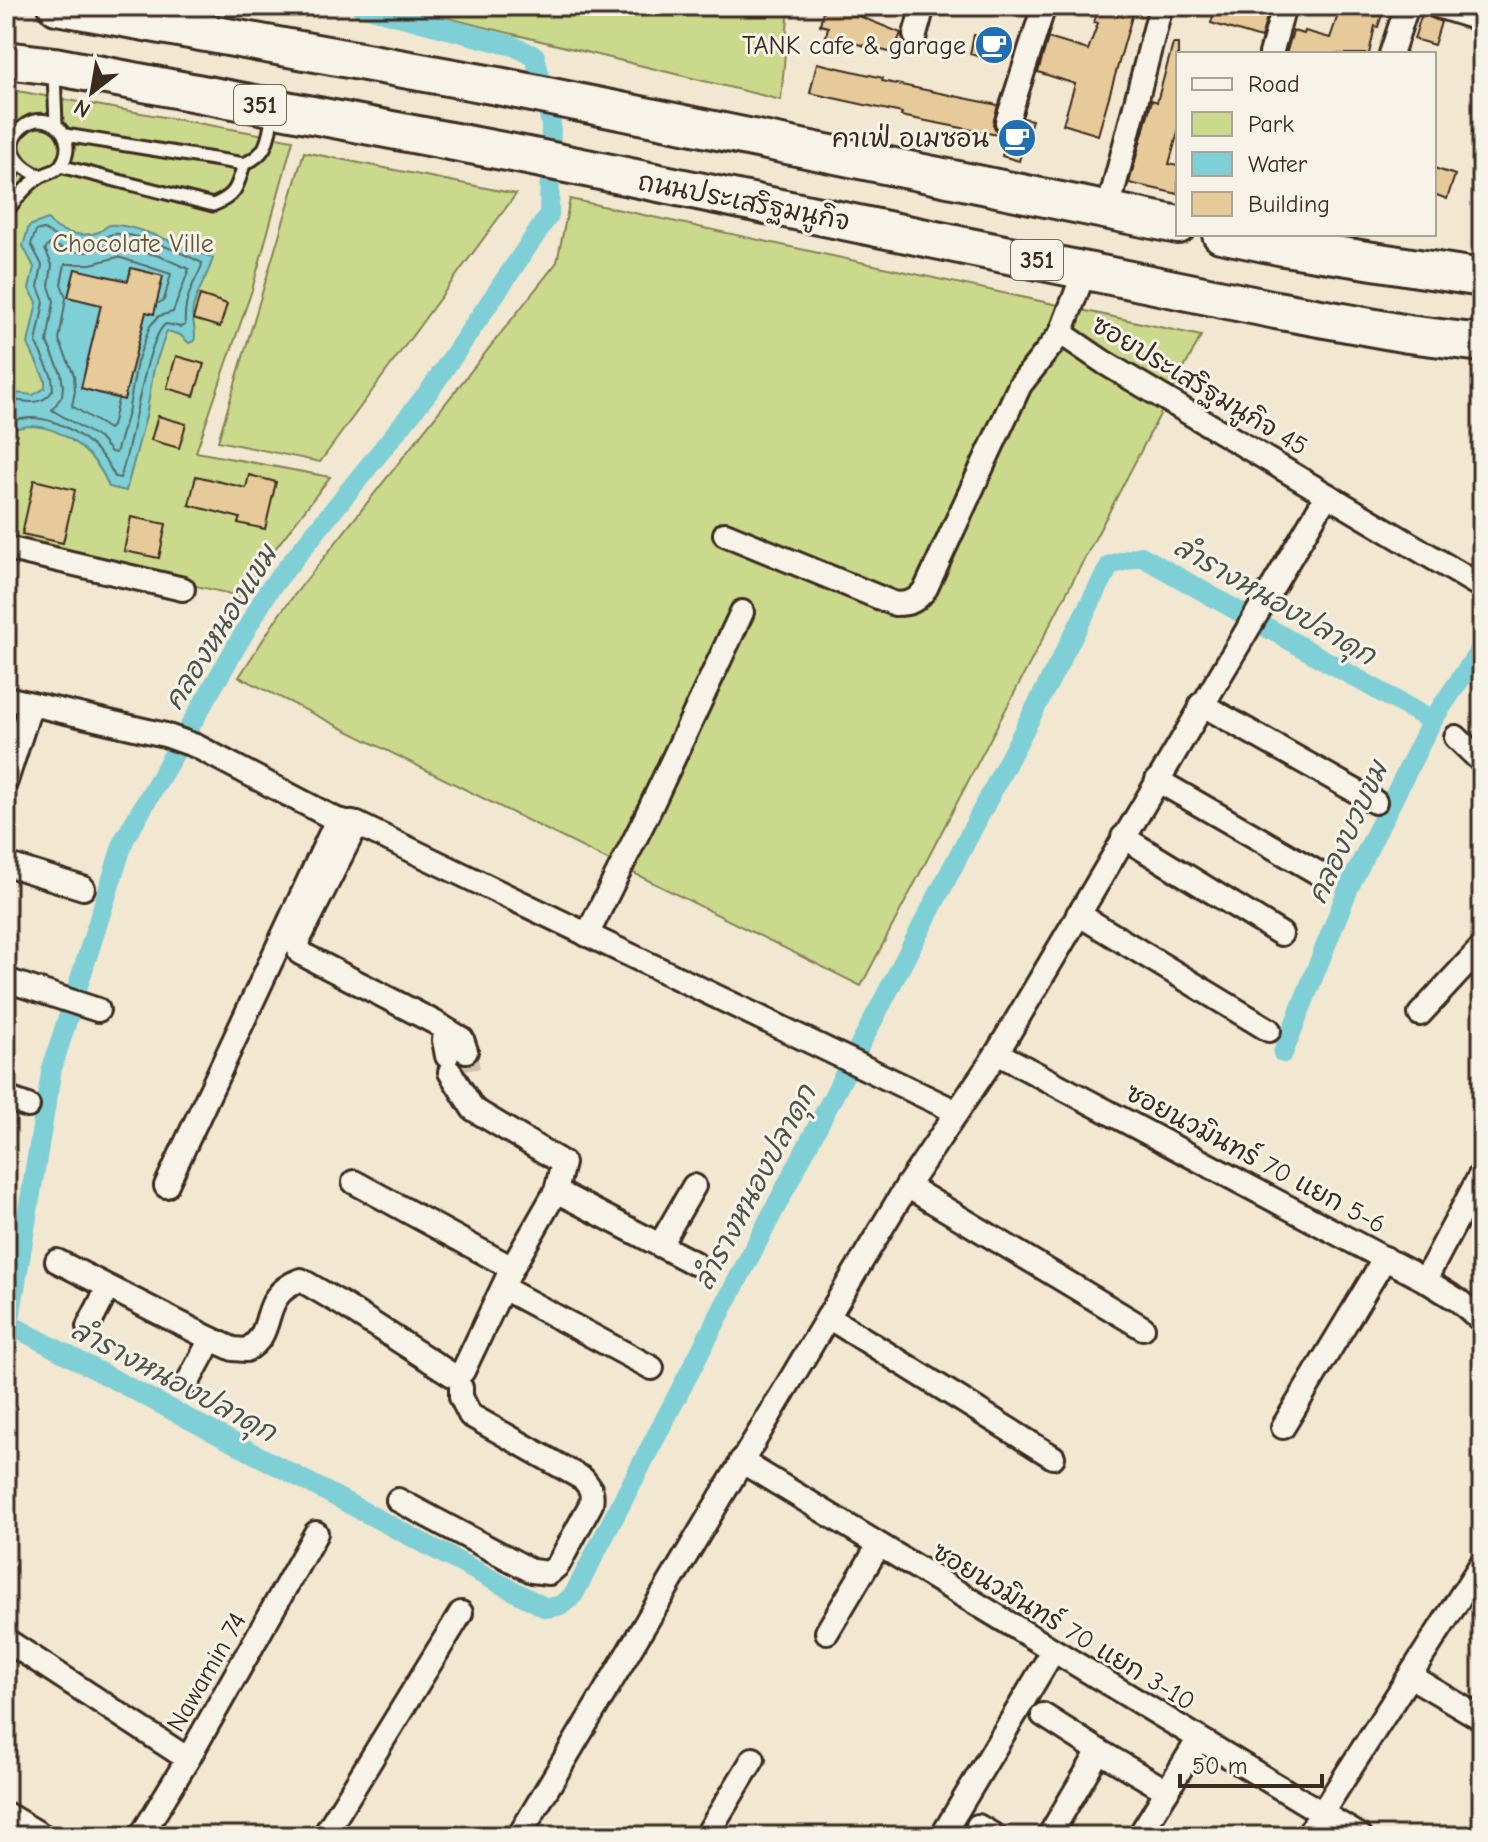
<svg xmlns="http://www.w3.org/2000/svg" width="1488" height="1842" font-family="'Comic Neue','Playpen Sans Thai',sans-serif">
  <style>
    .green { fill: #cbd98c; stroke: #838255; stroke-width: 2 }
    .water { fill: #7ecfd6; stroke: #638d8c; stroke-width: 2 }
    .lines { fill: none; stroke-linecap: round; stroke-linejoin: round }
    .shore { stroke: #566c68; stroke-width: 2 }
    .canal { stroke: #7ecfd6; stroke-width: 20 }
    .building { fill: #e6ca9a; stroke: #3b2a1e; stroke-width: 2 }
    .minor-tunnel { stroke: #cdc1ad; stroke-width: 22; stroke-dasharray: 22 11; stroke-linecap: butt }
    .service-casing { stroke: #3b2a1e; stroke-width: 17 }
    .minor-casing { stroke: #3b2a1e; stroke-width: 28 }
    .primary-casing { stroke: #3b2a1e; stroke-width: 42 }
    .service { stroke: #f7f3e8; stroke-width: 11 }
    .minor { stroke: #f7f3e8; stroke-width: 22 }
    .primary { stroke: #f7f3e8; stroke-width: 36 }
    .labels { text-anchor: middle; stroke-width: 6; stroke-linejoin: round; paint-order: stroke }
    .shield { fill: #f7f3e8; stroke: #73665b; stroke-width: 2 }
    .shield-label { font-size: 24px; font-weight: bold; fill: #3b2a1e }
    .poi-label { font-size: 26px; fill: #3b2a1e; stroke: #f7f3e8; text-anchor: end }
    .street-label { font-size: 26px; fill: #3b2a1e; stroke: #f7f3e8 }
    .park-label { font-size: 26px; fill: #5f563a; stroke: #f7f3e8 }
    .water-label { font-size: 28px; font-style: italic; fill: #4c534c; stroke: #f7f3e8 }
  </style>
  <rect width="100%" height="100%" fill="#f2e7d1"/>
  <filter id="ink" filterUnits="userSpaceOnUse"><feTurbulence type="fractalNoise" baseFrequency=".0125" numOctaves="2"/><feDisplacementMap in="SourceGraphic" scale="16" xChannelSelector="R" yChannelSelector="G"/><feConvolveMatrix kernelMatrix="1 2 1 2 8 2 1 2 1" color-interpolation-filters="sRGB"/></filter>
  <g filter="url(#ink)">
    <g class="green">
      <polygon points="399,6 789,6 781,100"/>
      <polygon points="6,89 293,140 252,290 196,452 330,477 239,596 6,542"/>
      <polygon points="304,152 516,194 320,462 218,441"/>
      <polygon points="570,199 1201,336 861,986 239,677 281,612 557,262"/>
    </g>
    <path class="water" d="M48,219C56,233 83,238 99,232C103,230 106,226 110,225C127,221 194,251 213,258C208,276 197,290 193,308C190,320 198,330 194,341L189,343L180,335L167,331L154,368L146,416L126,491L109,487C98,457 65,427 31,426C21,426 16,431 6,427V392L33,395L45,388V380L28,344L37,302L29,289L34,267L23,246L29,226Z"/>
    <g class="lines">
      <g class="shore">
        <polygon points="50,244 70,251 86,252 116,244 159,256 189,269 173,312 159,316 150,326 137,362 128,413 116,453 111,452 99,438 52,410 62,396 63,386 61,373 47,342 54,301 49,286 52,265 45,249"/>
        <polyline points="66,297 61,284 65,264 91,264 118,257 171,274 164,300 159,303"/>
        <polyline points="66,298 59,340 74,375 75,391 72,406 109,429 112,426 118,400"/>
        <path d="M6,399C24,401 42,408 53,390L52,377L36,343L44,302L38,287L42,265L31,244L36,231L43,229C57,240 79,244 97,241C103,239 108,234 114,234C135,232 183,253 202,263C201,273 195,277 192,287C186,300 184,311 185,325L181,327L166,324C146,335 132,449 120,478L115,477C102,448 65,418 31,418C22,418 15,421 6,420"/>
      </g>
      <g class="canal">
        <polyline points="1283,1053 1349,887 1432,721 1482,647"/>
        <path d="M9,1324L546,1608C559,1607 565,1604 574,1594L1110,565L1141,556L1432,721"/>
        <polyline points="6,1415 9,1324 52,1068 124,840 269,590 430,390 549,215 551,124 535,56 513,46 360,6"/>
      </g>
    </g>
    <g class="building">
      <polygon points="824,6 846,6 844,10 901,33 893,53 826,36 828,27 820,25"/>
      <polygon points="1100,6 1135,6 1098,135 1063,124 1075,84 1038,72 1048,38 1088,50 1098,23 1094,22"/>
      <polygon points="1216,6 1270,6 1261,38 1211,23"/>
      <polygon points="1341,6 1385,6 1378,27 1375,26 1369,54 1286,54 1293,31 1304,34 1305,31 1330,38"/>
      <polygon points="1423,10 1427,16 1441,22 1434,45 1414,39"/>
      <polygon points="974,35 1001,41 996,61 970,54"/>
      <polygon points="1173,44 1178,44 1178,132 1169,164 1178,166 1178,194 1129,183 1152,100 1157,102"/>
      <polygon points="817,63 883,78 882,81 998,105 993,124 996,131 1004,135 1017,132 1023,118 1032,120 1019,161 1002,156 1008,137 901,116 902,113 810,93"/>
      <polygon points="1434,168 1455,175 1447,199 1434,194"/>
      <polygon points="131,268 163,276 154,314 146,312 124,400 81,388 101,305 68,297 75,269 128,281"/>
      <polygon points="200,295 227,304 220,327 193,319"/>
      <polygon points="176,356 204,364 194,396 167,388"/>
      <polygon points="158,416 186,424 179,448 151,440"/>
      <polygon points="249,475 276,482 265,529 238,523 240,518 189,505 196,476 246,488"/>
      <polygon points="34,480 75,490 63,543 22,534"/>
      <polygon points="131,517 166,524 159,558 124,551"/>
    </g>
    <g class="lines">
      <polyline class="minor-tunnel" points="466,1051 469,1070"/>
      <defs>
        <g id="service">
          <polyline points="54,73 56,124"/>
          <path d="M65,135L244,164C269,153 268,139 273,114"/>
          <path d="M60,166L213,205C237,195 237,187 244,164"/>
          <polyline points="6,179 20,165"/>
          <path d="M6,213C13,202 28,184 40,177C47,172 55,173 61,165C73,148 66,127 47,121C39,119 30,121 24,126C0,145 19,169 41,176"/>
        </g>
        <g id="minor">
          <polyline points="1437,6 1482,20"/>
          <polyline points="915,35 923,6"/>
          <polyline points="1271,54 1284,6"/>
          <polyline points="1391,54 1407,6"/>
          <polyline points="1007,122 1044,6"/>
          <polyline points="1108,210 1161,6"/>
          <polyline points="1061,333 1105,363 1482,587"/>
          <path d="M725,534L895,604C910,604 917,601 926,588L1020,385L1061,333L1085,270"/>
          <polyline points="6,548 183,589"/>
          <polyline points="6,698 165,735 196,746 337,820 357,824 957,1112"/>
          <polyline points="1201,704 1375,802"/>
          <polyline points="1456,737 1482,762"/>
          <polyline points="1157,780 1320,874"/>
          <polyline points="6,781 31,704"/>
          <polyline points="357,824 300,937 298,946 300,953 434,1022 462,1039 466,1051"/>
          <polyline points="1123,837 1281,934"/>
          <polyline points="6,864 83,888"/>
          <polyline points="1078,914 1269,1030"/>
          <polyline points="587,935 646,817 742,612"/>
          <polyline points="6,980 98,1010"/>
          <polyline points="1420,1014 1482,947"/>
          <polyline points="446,1031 444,1040 447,1056"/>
          <polyline points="997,1053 1425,1280 1459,1301 1482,1321"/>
          <polyline points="450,1072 473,1109 563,1163 556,1191 512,1268 463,1371"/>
          <polyline points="6,1098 28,1106"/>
          <polyline points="354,1182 512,1268"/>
          <polyline points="166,1186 337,820"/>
          <polyline points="907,1186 1143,1328"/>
          <polyline points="556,1191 694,1263"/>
          <polyline points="660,1245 694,1186"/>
          <path d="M57,1261L211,1339L233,1349L246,1350C279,1333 256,1296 301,1280L342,1304L454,1376"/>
          <polyline points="1425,1280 1482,1172"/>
          <polyline points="503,1288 652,1368"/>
          <polyline points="828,1317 1053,1457"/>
          <polyline points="88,1327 108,1288"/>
          <polyline points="188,1382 211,1339"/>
          <polyline points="1283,1427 1385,1258"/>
          <polyline points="741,1461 1360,1836"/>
          <path d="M398,1500L532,1571L549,1573L558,1565L591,1504C593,1492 591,1488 583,1479L470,1415L461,1397V1388"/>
          <polyline points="827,1632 879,1545"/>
          <polyline points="9,1642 188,1759"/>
          <polyline points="1410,1676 1482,1719"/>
          <polyline points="1043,1715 1099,1751 1167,1791 1139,1836"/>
          <polyline points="1167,1791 1198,1740"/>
          <polyline points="6,1814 43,1836"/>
          <polyline points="978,1826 995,1836"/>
          <polyline points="141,1836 188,1759 316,1533"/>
          <polyline points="324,1836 461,1613"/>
          <polyline points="519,1836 828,1317 907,1186 997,1053 1327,495"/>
          <polyline points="706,1836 753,1759"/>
          <polyline points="942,1836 1053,1651"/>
          <polyline points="1049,1836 1099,1751"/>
          <polyline points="1307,1836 1482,1563"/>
        </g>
        <g id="primary">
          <polyline points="57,6 503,87 1178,225"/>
          <polyline points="6,60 54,66 513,153 1276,310 1408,334 1482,343"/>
          <polyline points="1221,234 1284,247 1482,278"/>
        </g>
      </defs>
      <use href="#service" class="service-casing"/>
      <use href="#minor" class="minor-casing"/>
      <use href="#primary" class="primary-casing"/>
      <use href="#service" class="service"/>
      <use href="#minor" class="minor"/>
      <use href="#primary" class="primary"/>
    </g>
  </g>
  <defs>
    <symbol id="cafe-disc" viewBox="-11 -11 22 22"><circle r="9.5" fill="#1f6fb2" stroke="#f7f3e8"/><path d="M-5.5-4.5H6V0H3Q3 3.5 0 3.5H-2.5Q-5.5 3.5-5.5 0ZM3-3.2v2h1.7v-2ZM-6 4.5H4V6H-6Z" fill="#fff"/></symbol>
  </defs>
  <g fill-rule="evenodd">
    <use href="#cafe-disc" x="972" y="23" width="44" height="44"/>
    <use href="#cafe-disc" x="995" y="116" width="44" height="44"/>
  </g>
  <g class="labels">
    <g class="shield">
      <rect x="234" y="85" width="52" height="40" rx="6"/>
      <rect x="1011" y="240" width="52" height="40" rx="6"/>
    </g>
    <g class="shield-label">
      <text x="260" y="113">351</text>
      <text x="1037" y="268">351</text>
    </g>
    <g class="poi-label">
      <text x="966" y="54">TANK cafe &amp; garage</text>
      <text x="989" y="147">คาเฟ่ อเมซอน</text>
    </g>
    <g class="street-label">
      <text transform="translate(744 201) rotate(11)" y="9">ถนนประเสริฐมนูกิจ</text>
      <text transform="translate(1200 385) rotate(31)" y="9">ซอยประเสริฐมนูกิจ 45</text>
      <text transform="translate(1256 1158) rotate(28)" y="9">ซอยนวมินทร์ 70 แยก 5-6</text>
      <text transform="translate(1064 1626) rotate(31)" y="9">ซอยนวมินทร์ 70 แยก 3-10</text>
      <text transform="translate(206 1672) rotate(-60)" y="9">Nawamin 74</text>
    </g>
    <g class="park-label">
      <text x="133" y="252">Chocolate Ville</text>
    </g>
    <g class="water-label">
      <text transform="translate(1275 600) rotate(30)" y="10">ลำรางหนองปลาดุก</text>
      <text transform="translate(220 627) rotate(-58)" y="10">คลองหนองแขม</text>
      <text transform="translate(1347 832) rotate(-65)" y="10">คลองบวบขม</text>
      <text transform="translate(754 1187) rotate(-62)" y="10">ลำรางหนองปลาดุก</text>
      <text transform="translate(174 1380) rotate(28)" y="10">ลำรางหนองปลาดุก</text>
    </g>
  </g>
  <rect width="1488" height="1842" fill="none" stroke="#f7f3e8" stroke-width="32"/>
  <rect x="16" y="16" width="1456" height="1810" fill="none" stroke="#3b2a1e" stroke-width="3" filter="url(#ink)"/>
  <rect x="1176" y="52" width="260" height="184" fill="#f7f3e8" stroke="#aca397" stroke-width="2"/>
  <rect x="1192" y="78" width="40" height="12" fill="#f7f3e8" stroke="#aca397" stroke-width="2"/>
  <text x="1248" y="92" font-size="24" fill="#3b2a1e">Road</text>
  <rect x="1192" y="112" width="40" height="24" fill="#cbd98c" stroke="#aca397" stroke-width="2"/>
  <text x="1248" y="132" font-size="24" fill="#3b2a1e">Park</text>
  <rect x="1192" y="152" width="40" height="24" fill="#7ecfd6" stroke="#aca397" stroke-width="2"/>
  <text x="1248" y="172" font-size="24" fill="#3b2a1e">Water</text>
  <rect x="1192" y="192" width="40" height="24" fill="#e6ca9a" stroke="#aca397" stroke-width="2"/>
  <text x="1248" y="212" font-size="24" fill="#3b2a1e">Building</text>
  <g transform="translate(92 92) rotate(211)" stroke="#f7f3e8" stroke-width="6" paint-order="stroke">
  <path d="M0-6L14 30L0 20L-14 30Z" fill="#3b2a1e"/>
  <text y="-12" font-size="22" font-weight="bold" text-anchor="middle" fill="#3b2a1e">N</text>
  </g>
  <path d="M1180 1774v12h142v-12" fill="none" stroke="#3b2a1e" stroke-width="4"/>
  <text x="1192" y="1774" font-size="24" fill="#3b2a1e" stroke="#f7f3e8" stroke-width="6" paint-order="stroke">50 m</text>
</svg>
